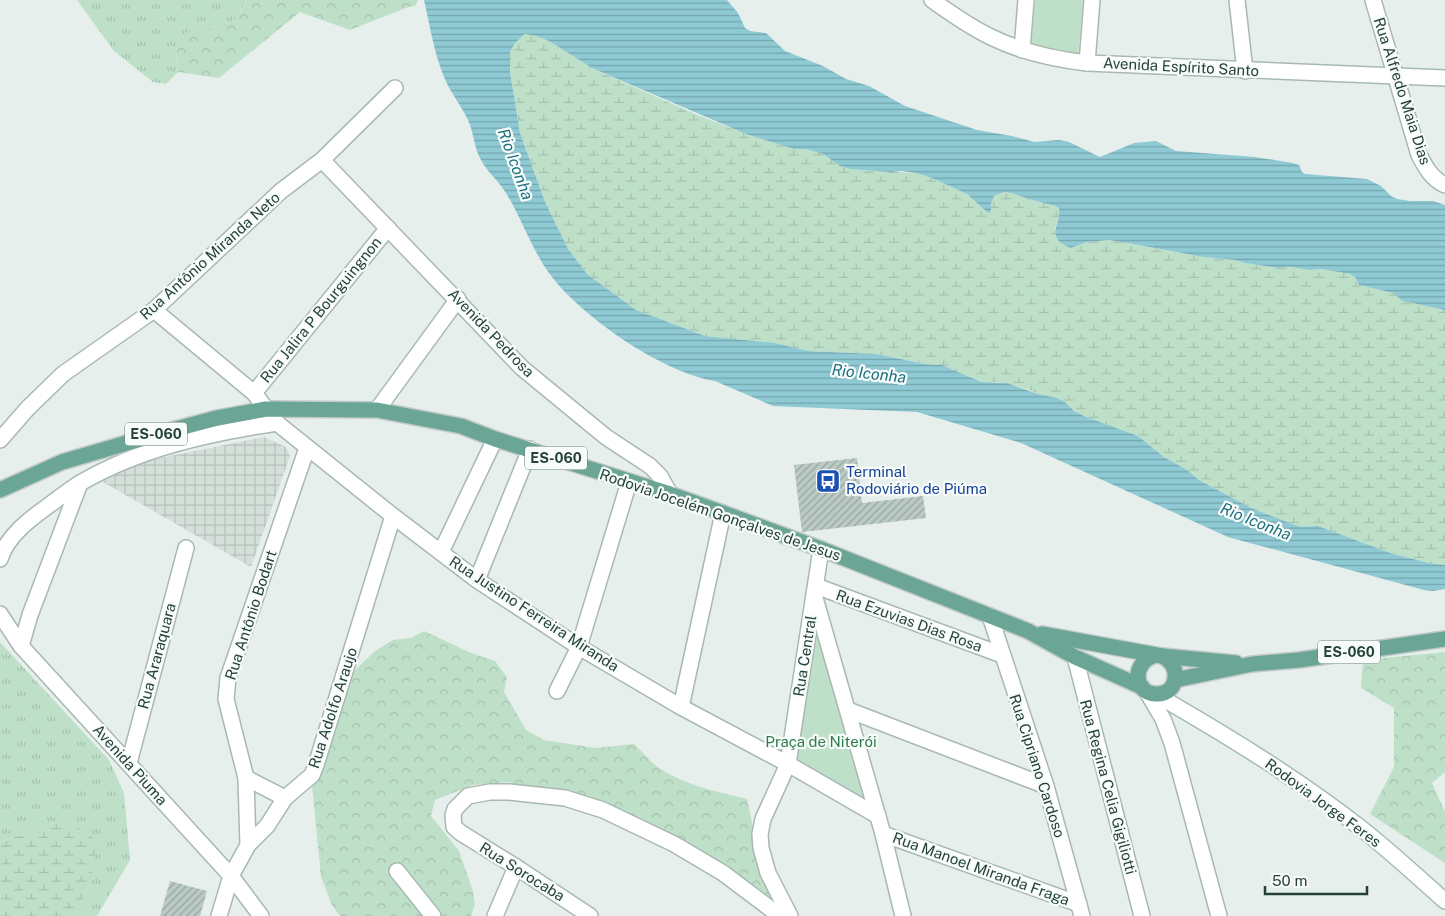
<svg xmlns="http://www.w3.org/2000/svg" width="1445" height="916" font-family="'Public Sans',sans-serif">
  <style>
    .industrial { fill: url(#industrial-grid) }
    .grass { fill: url(#grass-tufts) }
    .forest { fill: url(#forest-crowns) }
    .wetland { fill: url(#wetland-marsh) }
    .park { fill: #bfe0c8 }
    .water { fill: url(#water-rules) }
    .building { fill: url(#building-hatch) }
    .lines { fill: none; stroke-linecap: round; stroke-linejoin: round }
    .minor-casing { stroke: #a8b8b2; stroke-width: 18 }
    .secondary-casing { stroke: #a4bbb3; stroke-width: 18 }
    .primary-casing { stroke: #c2cac8; stroke-width: 18 }
    .minor { stroke: #fff; stroke-width: 15 }
    .secondary { stroke: #fff; stroke-width: 15 }
    .primary { stroke: #6aa596; stroke-width: 15 }
    .labels { text-anchor: middle; stroke-width: 4.5; stroke-linejoin: round; paint-order: stroke }
    .shield { fill: #f7fbf9; stroke: #637a73; stroke-width: 1 }
    .shield-label { font-size: 14px; font-weight: bold; fill: #24423a }
    .street-label { font-size: 15px; fill: #24423a; stroke: #f7fbf9 }
    .transit-label { font-size: 15px; fill: #164399; stroke: #f7fbf9; text-anchor: start }
    .park-label { font-size: 15px; fill: #2d7a4b; stroke: #f7fbf9 }
    .water-label { font-size: 16px; font-style: italic; fill: #1c6f80; stroke: #f7fbf9 }
  </style>
  <defs>
    <pattern id="industrial-grid" width="8" height="8" patternUnits="userSpaceOnUse" patternTransform="scale(1.25)"><rect width="8" height="8" fill="#d4dfda"/><path d="M0 4h8M4 0v8" fill="none" stroke="#b6c1bc"/></pattern>
    <pattern id="grass-tufts" width="24" height="20" patternUnits="userSpaceOnUse" patternTransform="scale(1.25)"><rect width="24" height="20" fill="#bfe0c8"/><path d="M3 7l-1-3M5 7V3M7 7l1-3M15 17l-1-3M17 17v-4M19 17l1-3" fill="none" stroke="#a4c1ad"/></pattern>
    <pattern id="forest-crowns" width="20" height="18" patternUnits="userSpaceOnUse" patternTransform="scale(1.25)"><rect width="20" height="18" fill="#bfe0c8"/><path d="M2 6a3 3 0 1 1 6 0M12 15a3 3 0 1 1 6 0" fill="none" stroke="#a4c1ad"/></pattern>
    <pattern id="wetland-marsh" width="20" height="14" patternUnits="userSpaceOnUse" patternTransform="scale(1.25)"><rect width="20" height="14" fill="#bfe0c8"/><path d="M1 5h8M5 5V1M11 12h8M15 12V8" fill="none" stroke="#a4c1ad"/></pattern>
    <pattern id="water-rules" width="6" height="5" patternUnits="userSpaceOnUse" patternTransform="scale(1.25)"><rect width="6" height="5" fill="#8ec9d4"/><path d="M0 2.5h6" fill="none" stroke="#74a5ad"/></pattern>
    <pattern id="building-hatch" width="6" height="6" patternUnits="userSpaceOnUse" patternTransform="scale(1.25)"><rect width="6" height="6" fill="#bbcac4"/><path d="M-1 1l2-2M0 6l6-6M5 7l2-2" fill="none" stroke="#98a6a0"/></pattern>
  </defs>
  <rect width="100%" height="100%" fill="#e6efeb"/>
  <polygon class="industrial" points="264,437 286,447 290,456 251,567 103,482 121,466"/>
  <g class="grass">
    <polygon points="77,0 247,0 235,21 223,27 214,28 176,51 178,72 166,84 153,82 114,51"/>
    <polygon points="0,642 109,760 124,793 130,860 97,916 76,916 91,880 55,823 0,842"/>
  </g>
  <g class="forest">
    <path d="M247,0H418L415,6L408,7L350,30L300,12L219,78L178,72L176,51L186,32C216,26 233,33 247,0Z"/>
    <path d="M424,631L471,653L495,661L507,677L504,692L526,730L544,740L596,748L634,744C642,751 650,762 659,768C685,785 717,792 747,799L759,857L781,901L749,893L592,808L508,782L473,785L435,800L431,816L459,851L473,891L475,904L471,916H340L332,905L321,877L312,785L352,673L375,651L393,640L411,638Z"/>
    <polygon points="1445,652 1445,772 1432,783 1445,812 1445,863 1370,814 1394,767 1394,708 1361,688 1363,660"/>
  </g>
  <g class="wetland">
    <polygon points="525,34 536,36 549,41 592,68 695,114 746,134 794,149 806,149 823,154 840,166 850,169 917,173 932,178 967,194 991,211 991,204 994,196 1004,192 1011,193 1029,199 1055,206 1059,208 1059,214 1055,229 1071,248 1087,242 1109,240 1128,243 1203,257 1235,260 1245,263 1278,268 1290,267 1310,270 1321,269 1350,274 1356,278 1359,285 1393,293 1404,301 1445,310 1445,565 1429,563 1393,554 1318,526 1303,527 1295,525 1251,508 1199,480 1187,470 1164,457 1138,436 1084,416 1074,411 1064,401 1057,398 1038,394 1030,390 1001,382 983,382 942,365 925,364 876,354 808,351 775,343 705,336 636,310 587,274 568,249 545,202 520,133 510,72 510,52 515,43"/>
    <polygon points="55,823 90,831 96,847 91,880 76,916 0,916 0,842"/>
  </g>
  <g class="park">
    <polygon points="1035,0 1083,0 1078,57 1031,45"/>
    <polygon points="810,587 876,814 786,760"/>
  </g>
  <path class="water" d="M424,0H727L738,13L745,28L750,31L766,33L785,51L823,66L846,79L869,86L905,106L977,130L1012,136L1034,142L1059,140L1069,142L1100,157L1134,143L1156,141L1176,151L1255,157L1293,163L1299,165L1302,172L1305,174L1367,179L1381,186L1391,196L1397,199L1410,201H1433L1445,205V310L1403,301L1393,293L1359,285L1356,278L1350,274L1321,269L1310,270L1290,267L1278,268L1245,263L1235,260L1203,257L1128,243L1109,240L1087,242L1071,248C1044,238 1061,225 1059,208L1055,206L1029,199L1011,193L1004,192L994,196L991,204V211L988,213L967,194L932,178L917,173L901,171L890,172L850,169L840,166L823,154L806,149H794L746,134L592,68L549,41L536,36L525,34L515,43L510,52V72L520,133L545,202L568,249L587,274L636,310L705,336L775,343L808,351L876,354L925,364L942,365L982,382L1007,383L1038,394L1057,398L1064,401L1074,411L1084,416L1138,436L1164,457L1187,470L1199,480L1251,508L1295,525L1303,527L1318,526L1393,554L1429,563L1445,565V589L1433,591L1424,590L1228,537L1021,443L917,412L773,406L715,381C663,373 580,316 549,273C531,248 522,219 506,193C499,181 487,172 481,160C474,148 474,133 468,120C461,105 450,92 444,77C434,53 430,26 424,0Z"/>
  <g class="building">
    <polygon points="857,458 862,503 923,496 926,518 802,532 794,465"/>
    <polygon points="170,881 207,891 200,916 160,916"/>
  </g>
  <g class="lines">
    <defs>
      <g id="minor">
        <path d="M932,0C950,13 970,27 991,37C1021,52 1054,59 1087,63L1445,78"/>
        <polyline points="1237,0 1245,71"/>
        <path d="M1373,0L1419,155C1426,168 1431,178 1445,185"/>
        <polyline points="1022,50 1026,0"/>
        <polyline points="1087,63 1092,0"/>
        <polyline points="322,160 522,368 606,437 650,466 660,476 670,494"/>
        <polyline points="154,310 254,393 277,423 393,516 477,580 579,647 681,707 788,764 878,816"/>
        <polyline points="254,393 388,228"/>
        <polyline points="377,410 458,299"/>
        <polyline points="0,440 28,408 63,374 154,310 281,191 322,160 395,88"/>
        <polyline points="441,552 495,439"/>
        <path d="M0,559C7,536 30,519 48,506C59,498 70,489 82,482C141,448 210,433 277,423"/>
        <polyline points="477,580 530,449"/>
        <polyline points="816,586 1002,655"/>
        <polyline points="815,598 883,834 903,916"/>
        <polyline points="0,614 21,646 231,876 261,916"/>
        <polyline points="990,616 1046,786 1082,916"/>
        <polyline points="21,646 30,615 80,483"/>
        <polyline points="1075,657 1142,916"/>
        <polyline points="557,691 579,647 629,482"/>
        <polyline points="1147,692 1163,719 1172,743 1219,916"/>
        <polyline points="681,707 723,513"/>
        <polyline points="848,710 1046,786"/>
        <polyline points="129,763 186,548"/>
        <polyline points="246,778 285,798"/>
        <polyline points="883,834 1079,904"/>
        <polyline points="248,845 246,778 226,699 228,678 307,448"/>
        <polyline points="397,871 433,916"/>
        <polyline points="219,916 231,876 248,845 267,826 285,798 312,775 316,765 393,516"/>
        <polyline points="495,916 516,867"/>
        <polyline points="590,916 516,867 461,833 454,827 453,815 455,809 468,796 490,792 509,792 565,798 603,810 674,844 723,873 780,916"/>
        <polyline points="790,916 768,873 761,848 760,834 763,819 788,764 821,549"/>
      </g>
      <path id="secondary" d="M1155,694C1226,735 1297,778 1362,829C1391,852 1418,877 1445,901"/>
      <g id="primary">
        <polyline points="0,490 62,462 161,433 217,418 266,409 377,410 461,426 495,439 670,494 723,513 821,549 1028,631 1075,657 1142,687"/>
        <path d="M1042,634L1162,656C1182,664 1179,695 1156,694C1132,693 1132,661 1156,655"/>
        <polyline points="1162,656 1236,663"/>
        <polyline points="1175,680 1252,664 1299,660 1445,639"/>
      </g>
    </defs>
    <use href="#minor" class="minor-casing"/>
    <use href="#secondary" class="secondary-casing"/>
    <use href="#primary" class="primary-casing"/>
    <use href="#minor" class="minor"/>
    <use href="#secondary" class="secondary"/>
    <use href="#primary" class="primary"/>
  </g>
  <defs>
    <symbol id="bus-square" viewBox="-11 -11 22 22"><rect x="-9" y="-9" width="18" height="18" rx="4" fill="#1a4fb4" stroke="#f7fbf9"/><path d="M-5-6H5V4H4V6H2V4H-2V6H-4V4H-5ZM-3.5-4V0h7V-4ZM-3.5 1.2v1.5H-2V1.2ZM2 1.2v1.5H3.5V1.2Z" fill="#fff"/></symbol>
  </defs>
  <g fill-rule="evenodd">
    <use href="#bus-square" x="814" y="467" width="28" height="28"/>
  </g>
  <g class="labels">
    <g class="shield">
      <rect x="125" y="422.5" width="62" height="23" rx="4"/>
      <rect x="525" y="446.5" width="62" height="23" rx="4"/>
      <rect x="1318" y="640.5" width="62" height="23" rx="4"/>
    </g>
    <g class="shield-label">
      <text x="156" y="439">ES-060</text>
      <text x="556" y="463">ES-060</text>
      <text x="1349" y="657">ES-060</text>
    </g>
    <g class="street-label">
      <text transform="translate(1181 67) rotate(3)" y="5">Avenida Espírito Santo</text>
      <text transform="translate(1402 91) rotate(72)" y="5">Rua Alfredo Maia Dias</text>
      <text transform="translate(210 256) rotate(-42)" y="5">Rua Antônio Miranda Neto</text>
      <text transform="translate(321 310) rotate(-51)" y="5">Rua Jalira P Bourguingnon</text>
      <text transform="translate(491 333) rotate(46)" y="5">Avenida Pedrosa</text>
      <text transform="translate(720 515) rotate(19)" y="5">Rodovia Jocelém Gonçalves de Jesus</text>
      <text transform="translate(534 614) rotate(33)" y="5">Rua Justino Ferreira Miranda</text>
      <text transform="translate(251 615) rotate(-72)" y="5">Rua Antônio Bodart</text>
      <text transform="translate(909 621) rotate(20)" y="5">Rua Ezuvias Dias Rosa</text>
      <text transform="translate(157 656) rotate(-75)" y="5">Rua Araraquara</text>
      <text transform="translate(805 656) rotate(-81)" y="5">Rua Central</text>
      <text transform="translate(333 708) rotate(-72)" y="5">Rua Adolfo Araujo</text>
      <text transform="translate(130 765) rotate(48)" y="5">Avenida Piuma</text>
      <text transform="translate(1037 766) rotate(72)" y="5">Rua Cipriano Cardoso</text>
      <text transform="translate(1108 787) rotate(75)" y="5">Rua Regina Celia Gigiliotti</text>
      <text transform="translate(1323 803) rotate(36)" y="5">Rodovia Jorge Feres</text>
      <text transform="translate(981 869) rotate(20)" y="5">Rua Manoel Miranda Fraga</text>
      <text transform="translate(522 872) rotate(32)" y="5">Rua Sorocaba</text>
    </g>
    <g class="transit-label">
      <text x="846" y="477">Terminal<tspan x="846" dy="17">Rodoviário de Piúma</tspan></text>
    </g>
    <g class="park-label">
      <text x="821" y="747">Praça de Niterói</text>
    </g>
    <g class="water-label">
      <text transform="translate(516 164) rotate(70)" y="6">Rio Iconha</text>
      <text transform="translate(869 373) rotate(6)" y="6">Rio Iconha</text>
      <text transform="translate(1256 521) rotate(22)" y="6">Rio Iconha</text>
    </g>
  </g>
  <path d="M1265 886v8h102v-8" fill="none" stroke="#24423a" stroke-width="2.5"/>
  <text x="1272" y="886" font-size="15" fill="#24423a" stroke="#f7fbf9" stroke-width="4" paint-order="stroke">50 m</text>
</svg>
